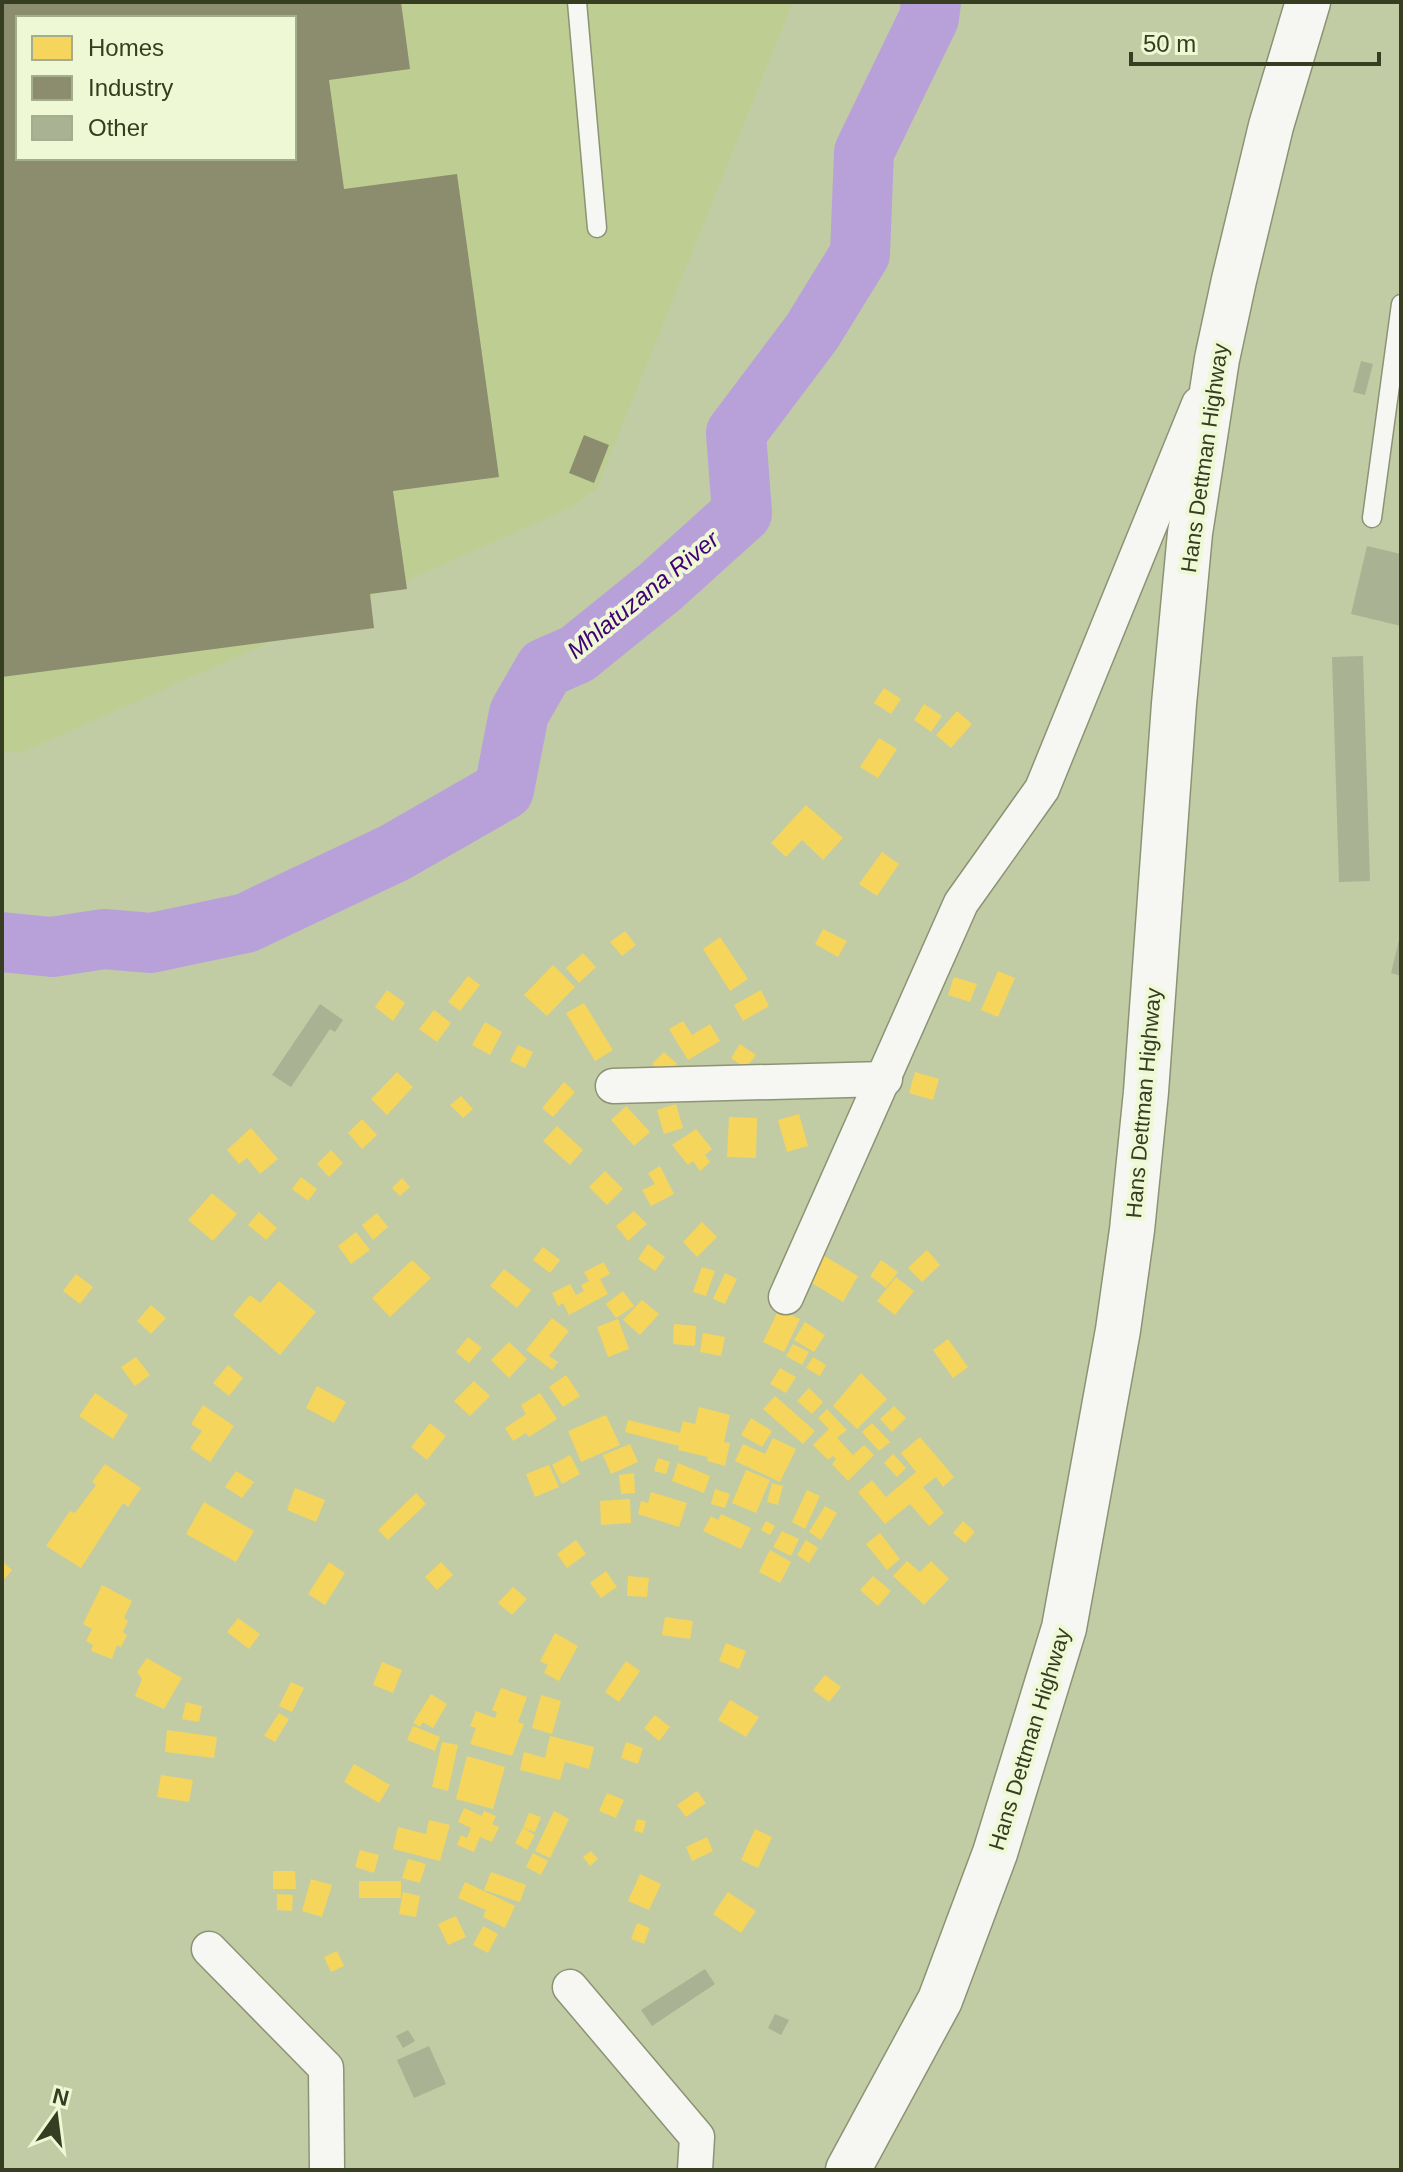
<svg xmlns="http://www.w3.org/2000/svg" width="1403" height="2172" font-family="Helvetica,sans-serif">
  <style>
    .built { fill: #bece92; fill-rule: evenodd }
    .homes { fill: #f6d55c }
    .industry { fill: #8c8c6e; fill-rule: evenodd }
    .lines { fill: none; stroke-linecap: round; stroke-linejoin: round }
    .river { stroke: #b8a1d9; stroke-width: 60 }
    .building { fill: #a9b293 }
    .service-casing { stroke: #8c9375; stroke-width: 21 }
    .minor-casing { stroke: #8c9375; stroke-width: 37 }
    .tertiary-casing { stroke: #8c9375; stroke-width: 47 }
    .service { stroke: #f6f7f2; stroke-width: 18 }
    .minor { stroke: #f6f7f2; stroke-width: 34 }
    .tertiary { stroke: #f6f7f2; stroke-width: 44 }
    .labels { text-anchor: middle; stroke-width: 8; stroke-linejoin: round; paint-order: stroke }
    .street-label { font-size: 22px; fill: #363d21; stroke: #eef8d5 }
    .water-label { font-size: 24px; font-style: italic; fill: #420077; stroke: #eef8d5 }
  </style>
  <rect width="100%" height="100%" fill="#c1cca5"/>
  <path class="built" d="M2,2H793L597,488L570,508L21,753L2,750ZM18,18H294V158H18Z"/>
  <g class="homes">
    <polygon points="884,688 901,699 891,714 874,703"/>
    <polygon points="924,704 942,716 931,732 914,720"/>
    <polygon points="957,711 972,724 951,748 936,735"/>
    <polygon points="879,738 897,749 878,778 860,767"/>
    <polygon points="806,805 843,838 823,860 802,840 786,857 771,843"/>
    <polygon points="882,852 899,864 877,896 859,884"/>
    <polygon points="823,929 847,941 838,957 815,944"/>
    <polygon points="625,931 636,945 622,956 610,942"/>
    <polygon points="720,937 748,979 730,991 703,949"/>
    <polygon points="583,953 596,967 579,983 566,968"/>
    <polygon points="553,965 575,987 547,1016 524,995"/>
    <polygon points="998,971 1015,978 998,1017 981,1010"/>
    <polygon points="468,976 480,985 460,1011 448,1002"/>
    <polygon points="954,977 977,984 970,1002 948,995"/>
    <polygon points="387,990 405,1003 393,1021 375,1007"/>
    <polygon points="761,990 769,1006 743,1021 734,1005"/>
    <polygon points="584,1003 613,1050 595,1061 566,1013"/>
    <polygon points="434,1010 451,1023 437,1042 419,1029"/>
    <polygon points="683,1021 692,1035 710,1024 720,1041 688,1060 669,1029"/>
    <polygon points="485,1022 502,1032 490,1055 472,1045"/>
    <polygon points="740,1044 756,1055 746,1068 731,1058"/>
    <polygon points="518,1045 533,1052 525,1068 510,1061"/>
    <polygon points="664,1052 677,1064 665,1076 652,1064"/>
    <polygon points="397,1072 413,1087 387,1115 371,1099"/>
    <polygon points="915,1072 939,1079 933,1100 909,1093"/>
    <polygon points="564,1082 575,1092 553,1117 542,1108"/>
    <polygon points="461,1096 473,1109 463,1118 450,1105"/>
    <polygon points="676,1104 683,1128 664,1134 657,1110"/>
    <polygon points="626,1106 650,1132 634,1146 611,1120"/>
    <polygon points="799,1114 808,1146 787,1152 778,1120"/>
    <polygon points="729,1117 757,1118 756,1158 727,1157"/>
    <polygon points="362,1119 377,1135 362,1149 348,1133"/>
    <polygon points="557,1126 583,1150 570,1165 543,1141"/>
    <polygon points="251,1128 278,1159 260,1174 247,1158 239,1164 227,1150"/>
    <polygon points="696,1129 712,1149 705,1155 710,1162 700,1171 693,1161 688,1165 672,1145"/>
    <polygon points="331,1150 343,1163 329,1177 317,1164"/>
    <polygon points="660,1166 674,1194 651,1206 642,1190 655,1184 648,1173"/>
    <polygon points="605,1171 623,1189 607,1205 589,1187"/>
    <polygon points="301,1177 317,1189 308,1201 292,1189"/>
    <polygon points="402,1178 410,1187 400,1196 392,1188"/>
    <polygon points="212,1193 237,1214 213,1241 188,1220"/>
    <polygon points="634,1211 647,1224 628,1241 616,1226"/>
    <polygon points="259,1212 277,1228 266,1240 248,1225"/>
    <polygon points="377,1213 388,1227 373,1240 362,1225"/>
    <polygon points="702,1222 717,1237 697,1257 683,1242"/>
    <polygon points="356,1232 370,1250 351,1264 338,1246"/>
    <polygon points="648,1244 665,1257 655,1271 638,1259"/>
    <polygon points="543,1247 560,1260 550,1273 533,1260"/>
    <polygon points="927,1250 940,1265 922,1282 908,1268"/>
    <polygon points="821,1254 858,1276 843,1302 805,1279"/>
    <polygon points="412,1260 431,1278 390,1317 372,1298"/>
    <polygon points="881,1260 898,1272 886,1288 870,1276"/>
    <polygon points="604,1262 610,1274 600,1279 608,1294 569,1315 563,1303 558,1306 552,1293 570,1284 576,1295 584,1291 581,1285 589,1281 584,1272"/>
    <polygon points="702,1267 715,1271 706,1296 693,1292"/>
    <polygon points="504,1269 531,1290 517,1308 490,1286"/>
    <polygon points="725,1273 737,1279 725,1304 713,1299"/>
    <polygon points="76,1274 93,1287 80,1304 63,1291"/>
    <polygon points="896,1277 914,1291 895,1315 877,1301"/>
    <polygon points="279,1281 316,1312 280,1355 233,1315 250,1295 260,1303"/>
    <polygon points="623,1291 634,1306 616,1318 606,1304"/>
    <polygon points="642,1300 659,1314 640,1335 623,1320"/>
    <polygon points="151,1305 166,1318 151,1334 137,1321"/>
    <polygon points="779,1309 800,1319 784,1352 763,1342"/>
    <polygon points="552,1318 569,1331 549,1356 558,1362 552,1370 526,1350"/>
    <polygon points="618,1319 629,1349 608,1357 597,1327"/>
    <polygon points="805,1322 825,1335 814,1352 794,1340"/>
    <polygon points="674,1324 696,1326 695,1346 673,1344"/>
    <polygon points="703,1333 725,1337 721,1356 700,1352"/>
    <polygon points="468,1337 482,1348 469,1363 456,1352"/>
    <polygon points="948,1339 968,1367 953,1378 933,1350"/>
    <polygon points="509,1342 527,1359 509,1378 491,1360"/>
    <polygon points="793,1344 809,1352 802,1365 786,1356"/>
    <polygon points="136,1357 150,1375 135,1386 121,1367"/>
    <polygon points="813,1357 826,1365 820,1376 806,1368"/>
    <polygon points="228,1365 243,1378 229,1396 213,1383"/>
    <polygon points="780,1368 796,1377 786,1393 770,1384"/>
    <polygon points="861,1373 887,1399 857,1429 833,1406"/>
    <polygon points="566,1375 580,1396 563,1407 549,1387"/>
    <polygon points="474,1381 490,1396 470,1416 454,1401"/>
    <polygon points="317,1386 346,1402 334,1423 306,1408"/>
    <polygon points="809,1388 823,1402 812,1414 797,1401"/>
    <polygon points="95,1393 128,1415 113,1439 79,1416"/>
    <polygon points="540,1393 557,1419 529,1437 526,1433 513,1441 505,1428 526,1414 521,1405"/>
    <polygon points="775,1396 815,1431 803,1444 763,1409"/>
    <polygon points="203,1405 234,1426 210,1462 190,1448 202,1431 191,1424"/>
    <polygon points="894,1406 906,1418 892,1432 880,1419"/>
    <polygon points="699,1407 730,1415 724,1442 730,1443 725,1466 707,1461 708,1457 678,1450 679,1446 625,1432 628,1420 680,1433 683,1421 695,1424"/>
    <polygon points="827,1409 847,1430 837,1438 853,1455 864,1445 874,1455 848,1481 832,1464 836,1459 833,1456 828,1460 813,1445 829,1429 818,1418"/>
    <polygon points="606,1415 620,1445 581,1462 568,1431"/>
    <polygon points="751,1418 772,1431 762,1447 741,1435"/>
    <polygon points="430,1423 446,1436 427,1460 411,1447"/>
    <polygon points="872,1423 890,1442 879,1451 862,1432"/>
    <polygon points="920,1437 954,1477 943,1487 936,1477 923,1487 944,1513 929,1526 910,1504 885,1524 858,1492 872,1480 886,1497 916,1472 901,1453"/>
    <polygon points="773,1438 796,1449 780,1482 735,1461 743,1444 765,1454"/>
    <polygon points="630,1444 638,1462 611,1474 603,1455"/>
    <polygon points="893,1454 906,1468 897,1477 884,1463"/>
    <polygon points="570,1455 580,1474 562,1484 552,1465"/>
    <polygon points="658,1458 670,1462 666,1474 654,1471"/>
    <polygon points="678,1463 710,1476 704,1493 672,1481"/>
    <polygon points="105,1464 141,1488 128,1507 123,1503 81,1568 46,1546 70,1511 75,1513 96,1485 92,1482"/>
    <polygon points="549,1465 559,1487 535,1497 526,1474"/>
    <polygon points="746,1470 770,1480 756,1513 732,1503"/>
    <polygon points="236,1471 254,1482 242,1498 225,1487"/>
    <polygon points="634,1473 635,1493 621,1494 619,1475"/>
    <polygon points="772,1483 783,1486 778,1505 767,1502"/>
    <polygon points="295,1488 325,1500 316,1522 287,1510"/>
    <polygon points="715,1489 730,1494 725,1508 711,1504"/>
    <polygon points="807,1490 820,1496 805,1529 792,1522"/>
    <polygon points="651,1492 687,1503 679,1527 638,1514 641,1501 648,1503"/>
    <polygon points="416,1493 426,1504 388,1540 378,1530"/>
    <polygon points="630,1499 631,1523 601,1525 600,1501"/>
    <polygon points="204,1502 254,1531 236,1562 186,1534"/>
    <polygon points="825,1506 837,1513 821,1540 809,1532"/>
    <polygon points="721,1514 751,1528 741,1549 703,1531 711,1516 718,1520"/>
    <polygon points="766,1521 775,1526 770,1535 761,1530"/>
    <polygon points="963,1521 975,1532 965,1543 953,1533"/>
    <polygon points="782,1531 799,1539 791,1556 773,1547"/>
    <polygon points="880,1533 900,1559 887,1570 866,1544"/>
    <polygon points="576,1540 586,1554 567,1568 557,1554"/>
    <polygon points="806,1540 818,1548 809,1563 797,1555"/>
    <polygon points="770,1550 791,1562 780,1583 759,1572"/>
    <polygon points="2,1561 12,1570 2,1582"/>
    <polygon points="907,1561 920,1572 931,1561 949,1579 924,1605 893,1576"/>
    <polygon points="329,1562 345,1573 325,1605 308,1594"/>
    <polygon points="441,1562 453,1575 437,1590 425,1577"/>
    <polygon points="606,1571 617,1587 601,1598 590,1583"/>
    <polygon points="628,1576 649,1578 647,1597 627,1596"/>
    <polygon points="873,1576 891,1591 878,1606 860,1590"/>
    <polygon points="102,1585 132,1601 124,1618 128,1621 123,1632 127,1635 121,1647 117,1645 112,1659 91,1651 93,1645 86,1641 92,1629 83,1624"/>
    <polygon points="513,1587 527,1599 512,1615 498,1603"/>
    <polygon points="665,1617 693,1621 690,1639 662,1635"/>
    <polygon points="238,1618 260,1634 249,1649 227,1632"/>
    <polygon points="555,1633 578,1646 559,1681 544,1673 548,1665 540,1661"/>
    <polygon points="726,1643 746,1651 739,1669 719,1661"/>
    <polygon points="147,1658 182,1678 164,1709 135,1696 142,1679 137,1672"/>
    <polygon points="626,1661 640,1671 619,1702 605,1692"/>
    <polygon points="382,1662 402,1670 393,1693 373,1685"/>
    <polygon points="825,1675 841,1687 829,1702 813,1690"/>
    <polygon points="291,1682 304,1688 292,1712 279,1706"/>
    <polygon points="501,1688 527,1697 518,1722 524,1724 512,1756 470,1744 476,1728 470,1726 476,1711 495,1718 497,1712 492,1710"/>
    <polygon points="431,1694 447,1704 433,1728 423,1722 420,1727 413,1723"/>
    <polygon points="541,1695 561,1701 552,1734 532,1728"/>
    <polygon points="730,1700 759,1717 746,1737 718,1720"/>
    <polygon points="186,1702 202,1706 199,1722 182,1719"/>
    <polygon points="279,1713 289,1719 275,1742 264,1736"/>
    <polygon points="655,1715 670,1727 659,1741 644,1728"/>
    <polygon points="413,1726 440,1737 435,1751 407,1740"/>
    <polygon points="167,1730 217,1737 214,1758 165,1752"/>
    <polygon points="550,1736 594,1747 589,1769 565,1762 560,1780 520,1770 524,1752 545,1758"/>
    <polygon points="442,1742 458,1745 448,1791 432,1787"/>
    <polygon points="626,1742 643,1748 638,1764 621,1758"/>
    <polygon points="467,1756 505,1767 493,1809 456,1799"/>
    <polygon points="354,1764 390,1785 379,1803 344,1782"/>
    <polygon points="161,1775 193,1780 189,1802 157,1797"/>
    <polygon points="697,1791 706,1803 686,1817 677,1805"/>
    <polygon points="607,1793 624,1800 616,1818 599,1811"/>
    <polygon points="464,1808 482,1816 484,1811 496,1816 492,1824 499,1827 492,1842 480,1837 474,1852 457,1845 461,1835 467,1838 471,1828 458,1822"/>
    <polygon points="554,1811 569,1819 550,1858 535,1851"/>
    <polygon points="529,1813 541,1817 535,1832 523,1828"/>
    <polygon points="637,1819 646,1821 643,1833 634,1831"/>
    <polygon points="429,1820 450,1825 440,1861 393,1849 398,1827 426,1834"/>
    <polygon points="523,1828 535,1835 527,1850 515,1843"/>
    <polygon points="755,1829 772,1837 758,1868 741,1860"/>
    <polygon points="707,1837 713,1851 692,1861 686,1847"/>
    <polygon points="360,1850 379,1855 374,1873 355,1867"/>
    <polygon points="591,1851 598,1859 590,1866 583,1857"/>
    <polygon points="533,1853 548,1861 541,1875 526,1867"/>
    <polygon points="408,1859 426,1864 420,1883 402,1878"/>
    <polygon points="273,1871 295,1871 296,1889 273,1889"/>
    <polygon points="491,1872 526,1885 520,1902 484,1890"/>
    <polygon points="640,1874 661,1884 649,1910 628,1901"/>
    <polygon points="311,1879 332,1885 322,1917 302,1911"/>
    <rect x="359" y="1881" width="42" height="17"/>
    <polygon points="465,1882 515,1906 505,1928 483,1917 486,1910 458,1898"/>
    <polygon points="403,1892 420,1896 416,1917 399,1914"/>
    <polygon points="728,1892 756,1911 741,1933 713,1914"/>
    <polygon points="277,1894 293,1895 292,1911 277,1910"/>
    <polygon points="456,1916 466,1937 448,1945 438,1924"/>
    <polygon points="637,1923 650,1928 644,1944 631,1939"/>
    <polygon points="483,1926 498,1934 488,1953 473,1945"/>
    <polygon points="337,1951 344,1966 331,1972 324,1957"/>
  </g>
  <g class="industry">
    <path d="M2,2H401L410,69L329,80L344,189L457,174L499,477L393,491L407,589L370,594L374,628L2,677ZM18,18H294V158H18Z"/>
    <polygon points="584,435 609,445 594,483 569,473"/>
  </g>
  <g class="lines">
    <polyline class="river" points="2,942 52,947 104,939 151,943 246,923 394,853 504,790 519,713 545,668 577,654 660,587 742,513 736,433 812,332 860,254 864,152 929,18 931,2"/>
  </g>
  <g class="building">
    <polygon points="1361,361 1373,364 1365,395 1353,392"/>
    <polygon points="1367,546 1401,554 1401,626 1351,614"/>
    <polygon points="1363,656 1370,881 1339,882 1332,657"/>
    <polygon points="1400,936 1401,936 1401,976 1391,973"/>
    <polygon points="320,1004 343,1020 335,1032 330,1029 291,1087 272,1075"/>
    <polygon points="705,1969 715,1984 652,2026 641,2010"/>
    <polygon points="775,2014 789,2020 781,2035 768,2028"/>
    <polygon points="408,2030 415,2041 403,2048 396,2036"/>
    <polygon points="429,2046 446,2084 414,2098 397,2060"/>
  </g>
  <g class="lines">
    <defs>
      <g id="service">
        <polyline points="577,2 597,228"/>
        <polyline points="1372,518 1401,304"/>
      </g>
      <g id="minor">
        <polyline points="613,1086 885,1079"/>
        <polyline points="786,1297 961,903 1042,789 1199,404"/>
        <polyline points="209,1949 326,2068 327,2170"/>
        <polyline points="570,1987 697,2137 695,2170"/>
      </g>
      <polyline id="tertiary" points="848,2170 940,2000 995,1853 1064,1628 1118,1330 1132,1230 1146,1092 1174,704 1190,533 1217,359 1234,280 1271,126 1308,2"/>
    </defs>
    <use href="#service" class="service-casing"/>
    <use href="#minor" class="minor-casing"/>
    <use href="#tertiary" class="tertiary-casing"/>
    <use href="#service" class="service"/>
    <use href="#minor" class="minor"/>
    <use href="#tertiary" class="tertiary"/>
  </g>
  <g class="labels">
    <g class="street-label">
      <text transform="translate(1204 458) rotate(-82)" y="8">Hans Dettman Highway</text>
      <text transform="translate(1143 1103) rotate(-85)" y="8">Hans Dettman Highway</text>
      <text transform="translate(1029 1739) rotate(-73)" y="8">Hans Dettman Highway</text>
    </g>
    <g class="water-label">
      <text transform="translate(643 595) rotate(-39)" y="8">Mhlatuzana River</text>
    </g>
  </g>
  <rect width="1403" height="2172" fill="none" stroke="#363d21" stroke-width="8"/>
  <rect x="16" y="16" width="280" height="144" fill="#eef8d5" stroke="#a4ad8d" stroke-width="2"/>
  <rect x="32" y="36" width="40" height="24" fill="#f6d55c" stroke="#a4ad8d" stroke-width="2"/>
  <text x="88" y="56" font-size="24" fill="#363d21">Homes</text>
  <rect x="32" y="76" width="40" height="24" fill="#8c8c6e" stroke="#a4ad8d" stroke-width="2"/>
  <text x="88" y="96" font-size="24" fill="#363d21">Industry</text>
  <rect x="32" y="116" width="40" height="24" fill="#a9b293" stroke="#a4ad8d" stroke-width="2"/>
  <text x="88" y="136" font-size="24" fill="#363d21">Other</text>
  <g transform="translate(56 2116) rotate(14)" stroke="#eef8d5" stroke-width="6" paint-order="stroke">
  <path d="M0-6L14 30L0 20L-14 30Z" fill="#363d21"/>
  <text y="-12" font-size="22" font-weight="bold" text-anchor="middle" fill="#363d21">N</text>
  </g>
  <path d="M1131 52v12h248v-12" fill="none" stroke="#363d21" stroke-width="4"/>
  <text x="1143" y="52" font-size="24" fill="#363d21" stroke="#eef8d5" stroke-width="6" paint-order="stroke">50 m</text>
</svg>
